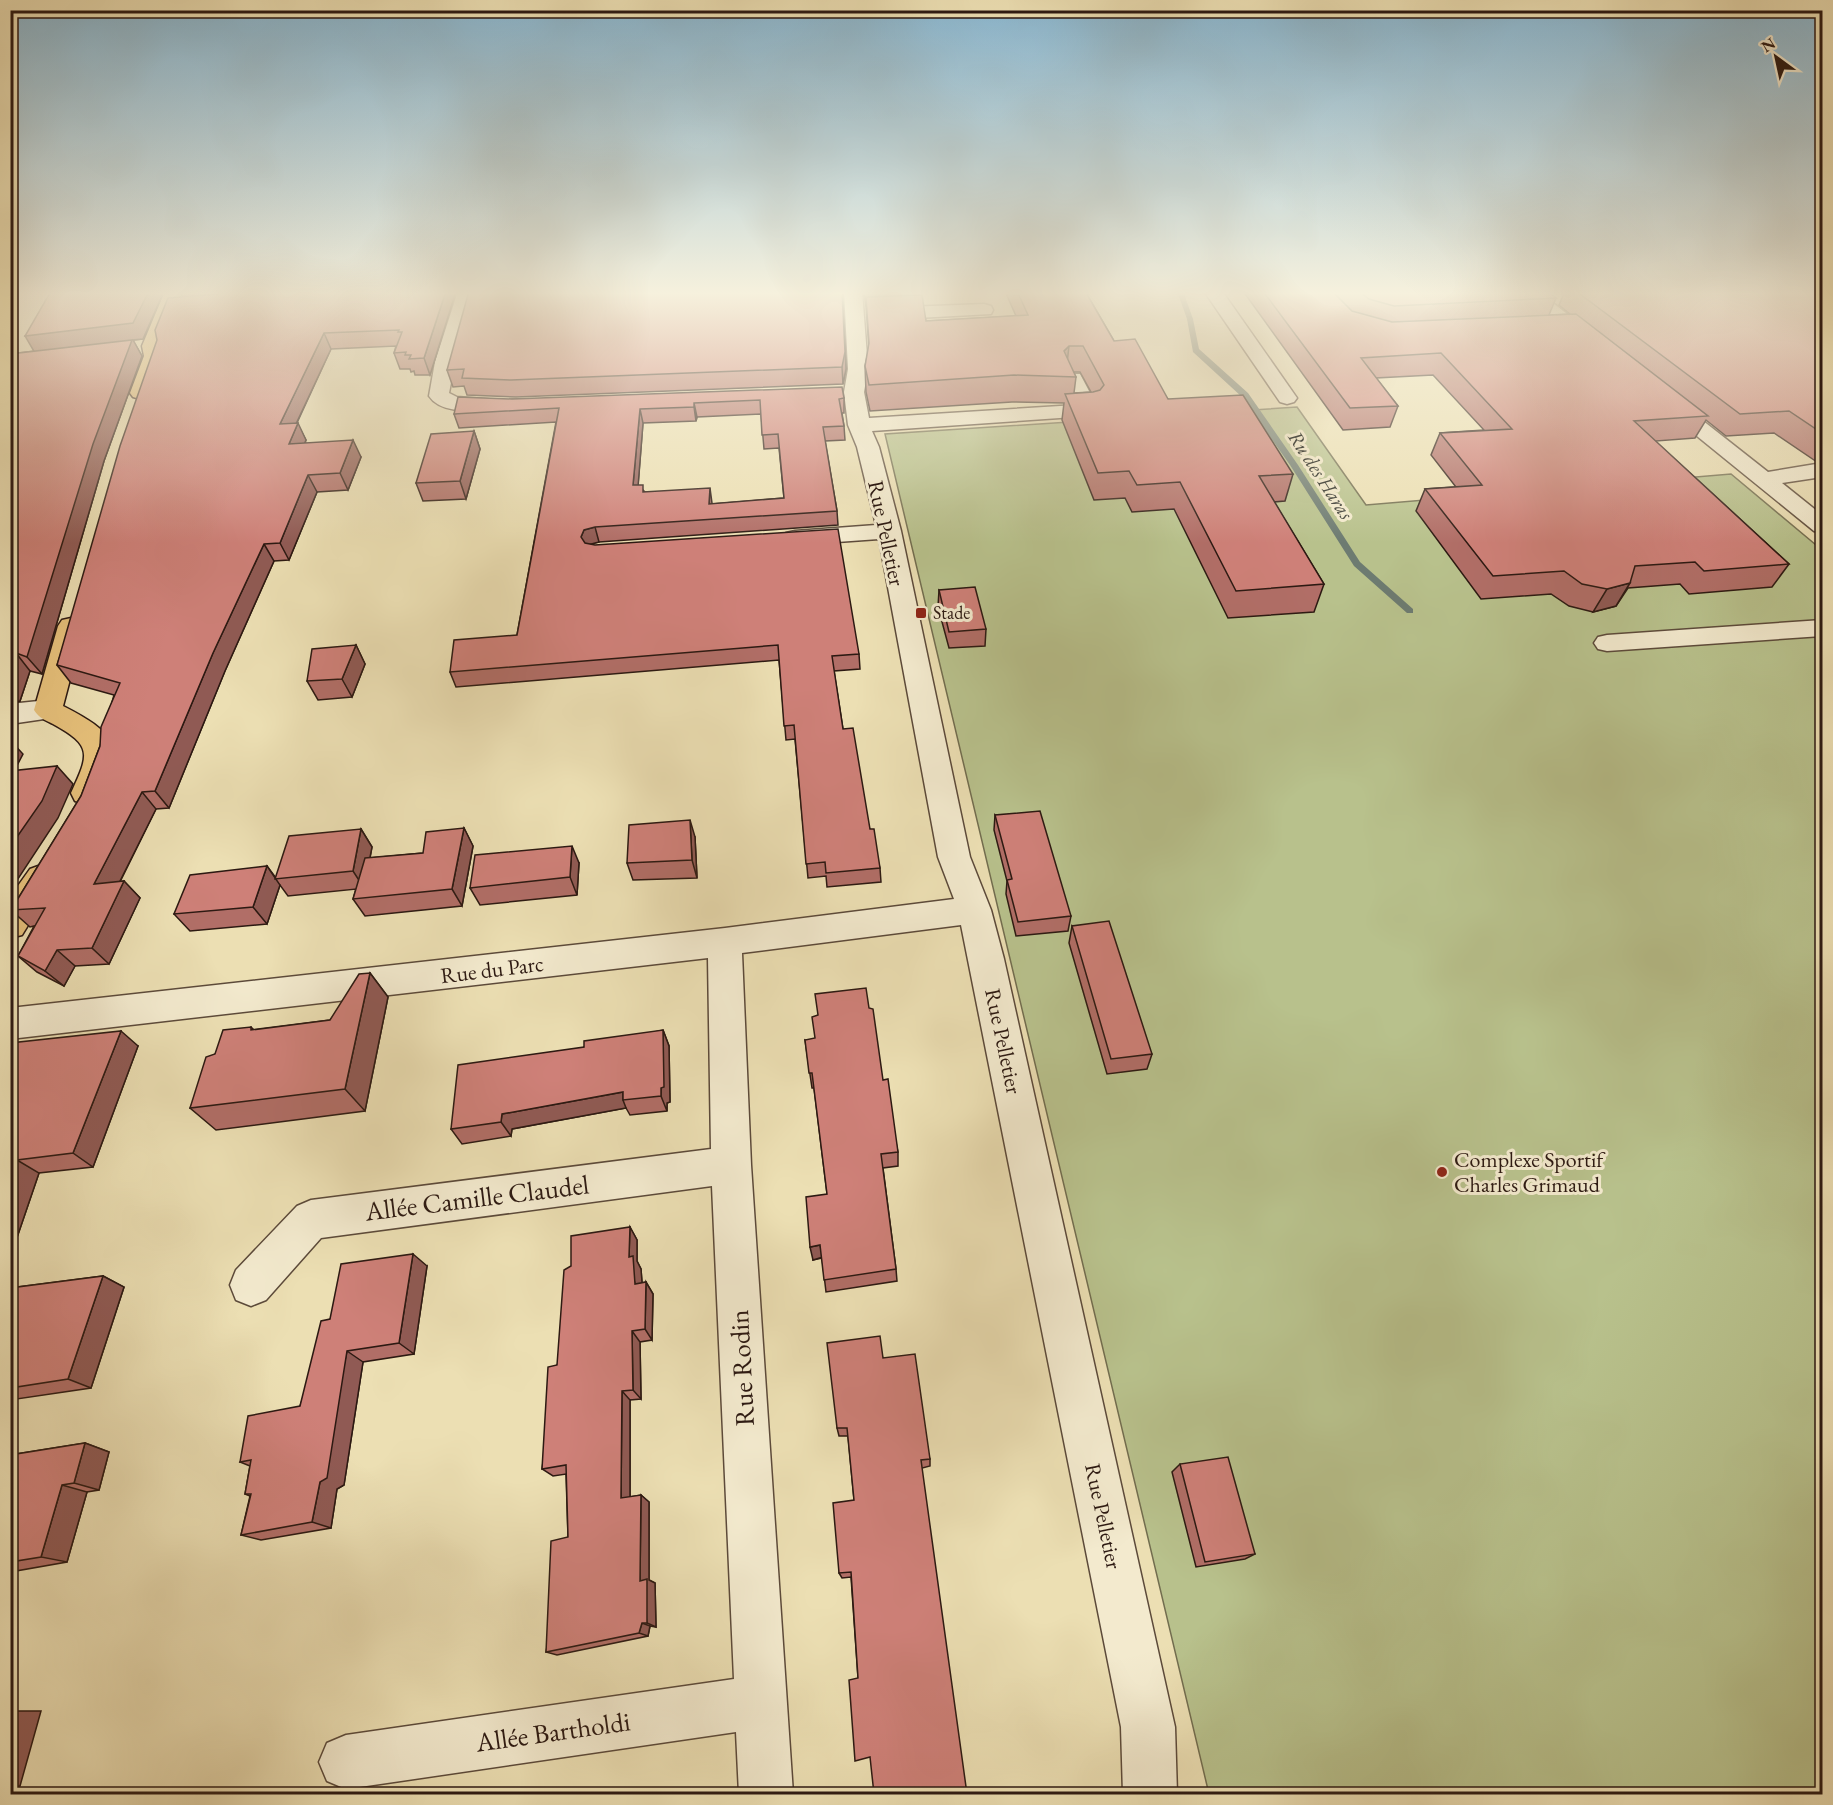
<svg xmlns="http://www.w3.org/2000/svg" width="1833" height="1805" font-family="'EB Garamond',serif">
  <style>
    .green { fill: #b8c18c; stroke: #726d4f; stroke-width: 1.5 }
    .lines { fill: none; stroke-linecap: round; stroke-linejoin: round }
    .stream { fill: #6d7b71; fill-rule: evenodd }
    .minor-casing { stroke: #5c4a3a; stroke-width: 3 }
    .major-casing { stroke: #2c1912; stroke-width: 3 }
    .minor { fill: #f3eace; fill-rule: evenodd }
    .major { fill: #e6c07a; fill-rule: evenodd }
    .wall { fill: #b16e67; stroke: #2c1912; stroke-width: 1.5; fill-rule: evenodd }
    .shaded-wall { fill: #905a54; stroke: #2c1912; stroke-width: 1.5 }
    .building { fill: #ce8078; stroke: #2c1912; stroke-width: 1.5; fill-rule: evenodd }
    .poi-dot { fill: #8f2418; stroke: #f3eace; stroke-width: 2 }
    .labels { text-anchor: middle; stroke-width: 6; stroke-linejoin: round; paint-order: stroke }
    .far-poi-label { font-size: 18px; fill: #2c1912; stroke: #f3eace; text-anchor: start }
    .far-water-label { font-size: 20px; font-style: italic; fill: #525249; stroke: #f3eace }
    .street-label { font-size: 22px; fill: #2c1912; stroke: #f3eace }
    .poi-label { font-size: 22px; fill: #2c1912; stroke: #f3eace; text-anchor: start }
    .near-street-label { font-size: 27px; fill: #2c1912; stroke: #f3eace }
  </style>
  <rect width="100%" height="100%" fill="#ecdfb3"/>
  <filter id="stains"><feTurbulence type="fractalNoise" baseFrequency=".00333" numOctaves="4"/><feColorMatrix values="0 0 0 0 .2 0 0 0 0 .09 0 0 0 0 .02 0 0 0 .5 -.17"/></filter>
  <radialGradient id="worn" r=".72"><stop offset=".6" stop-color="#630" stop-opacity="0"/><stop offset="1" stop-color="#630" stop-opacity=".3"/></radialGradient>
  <polygon class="green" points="1297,407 1366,505 1731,474 1822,550 1822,1794 1209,1794 885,434"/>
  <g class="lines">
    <polygon class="stream" points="1177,291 1183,291 1193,319 1199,349 1248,393 1298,465 1360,562 1413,609 1413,613 1407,613 1354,566 1290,465 1242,397 1193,352 1187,319"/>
    <defs>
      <g id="minor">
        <path d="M458,291H476L455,362L449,393L457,397L509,401L512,405L509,409L502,411C481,410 442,416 429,396L435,362Z"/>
        <polygon points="844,291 862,291 868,369 864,392 869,418 1076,405 1063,378 1066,374 1080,374 1099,410 1096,414 1089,416 872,431 879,447 901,531 970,857 991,910 1004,959 1175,1727 1177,1794 1123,1794 1121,1727 961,925 742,953 751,1165 793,1794 739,1794 736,1732 346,1789 327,1781 319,1762 327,1743 346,1735 734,1679 712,1186 321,1238 266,1300 251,1306 236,1300 230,1285 236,1270 297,1206 311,1200 711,1149 708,958 10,1039 10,1008 725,928 954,899 938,857 879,539 795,545 786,543 783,538 786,533 795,531 876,525 857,447 848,425 844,392 848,369"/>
        <polygon points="1204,291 1222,291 1297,398 1294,402 1287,404 1280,402"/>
        <polygon points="1518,291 1538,291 1601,341 1598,345 1584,345"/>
        <polygon points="984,304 991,306 993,310 991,314 880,320 873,318 871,314 873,310 880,308"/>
        <polygon points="1667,396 1674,398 1768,472 1822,463 1822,477 1782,483 1822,515 1822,533 1814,531 1660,406 1657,402 1660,398"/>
        <polygon points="1822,620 1822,636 1607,651 1598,649 1594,643 1598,637 1607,635"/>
        <polygon points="48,700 58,703 62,710 58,717 10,724 10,704"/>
      </g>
      <g id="major">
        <polygon points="165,291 183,291 162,346 164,356 150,393 147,397 140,399 133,397 130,393 144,356 142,346"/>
        <path d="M71,618L80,620L84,626L63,706C114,732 128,747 97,801L86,804L75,801L71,793C89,754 93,746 53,724C45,720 39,718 34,710L58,626L62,620Z"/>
        <polygon points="41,865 52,869 57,878 22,935 10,938 10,897 30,869"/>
      </g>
    </defs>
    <use href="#minor" class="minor-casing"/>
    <use href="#major" class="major-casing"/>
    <use href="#minor" class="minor"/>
    <use href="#major" class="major"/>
  </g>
  <g class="wall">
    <polygon points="51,291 164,291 143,339 133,340 142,356 104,461 42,674 30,671 20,701 10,703 10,354 35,351"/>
    <polygon points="180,291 456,291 430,375 415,375 414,371 411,372 410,369 400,369 394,353 396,346 331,349 297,423 306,440 305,443 361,457 348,490 317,492 289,560 274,561 225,671 169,808 156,809 120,882 124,881 140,898 109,964 75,966 64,986 37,972 18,956 34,926 30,927 11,910 81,796 100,746 114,695 71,683 57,665 183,296"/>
    <polygon points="842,291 846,369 843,384 516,397 467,395 464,386 453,387 447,370"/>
    <path d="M864,291H919V295L926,321L1016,316L1005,291H1085L1114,341L1168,399L1293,474L1285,501L1274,502L1324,584L1314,612L1228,618L1174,509L1132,512L1125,498L1094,500L1062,420L1064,403L1012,402L870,411L866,392L865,366L869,348L866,307ZM1073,372H1080L1091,392L1074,393L1076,377Z"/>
    <polygon points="1243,291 1547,291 1556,298 1549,315 1570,314 1559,305 1565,291 1822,291 1822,461 1817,462 1774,433 1726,436 1706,420 1695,438 1655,441 1789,564 1772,587 1689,594 1680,584 1628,588 1616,606 1593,612 1569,606 1551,594 1481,599 1416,511 1425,489 1456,487 1431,455 1440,433 1484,430 1433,375 1376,378 1398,406 1390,427 1343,430"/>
    <path d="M844,398V413H842L844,426L845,440L825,441L837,511L838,525L599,542L590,544L859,654L860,669L834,671L843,729L880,868L881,882L827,887L826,876L808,878L795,739L786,740L779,660L456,687L450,672L517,635L556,422L459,428L454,414L512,399ZM761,414L764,449L779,448L784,498L712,504L645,492L638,485L643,423L696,421L697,417Z"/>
    <polygon points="474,431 480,449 466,499 423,501 416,483"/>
    <polygon points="939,590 986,629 985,646 949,648 938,607"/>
    <polygon points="356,645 365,664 352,697 318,700 307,681"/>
    <polygon points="995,815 1071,916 1068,931 1016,936 1006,894 1007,881 994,830"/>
    <polygon points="464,828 473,846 462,906 365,916 353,899 356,889 288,896 280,885 267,924 190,931 174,914 267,866 276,878 361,829 372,847 370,858 423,853"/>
    <polygon points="695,837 697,878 633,880 627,863"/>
    <polygon points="579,863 577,895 480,905 470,888"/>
    <polygon points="1072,926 1152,1054 1147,1069 1107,1074 1069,943"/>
    <polygon points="370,973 388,997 365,1111 216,1130 190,1108 215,1054 251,1027 254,1030 330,1020"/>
    <polygon points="663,1030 669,1046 670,1102 667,1103 667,1111 630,1115 626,1108 512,1129 511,1136 462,1144 451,1129 584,1047"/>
    <polygon points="805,1040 883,1080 898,1152 898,1166 883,1168 896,1269 897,1281 826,1292 822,1258 813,1260 827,1194 814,1088 812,1088"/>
    <polygon points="10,1043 138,1046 93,1167 39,1173 10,1258"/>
    <polygon points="630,1227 637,1240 637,1261 641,1269 642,1283 646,1282 653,1294 652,1340 640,1342 641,1399 630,1400 630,1497 641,1495 649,1502 649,1580 655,1583 656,1627 650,1626 648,1636 557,1655 546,1652 568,1537 566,1474 553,1476 542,1469 557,1365"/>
    <polygon points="427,1266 414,1354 363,1362 344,1485 337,1489 331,1528 261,1540 241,1535 250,1496 245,1494 250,1466 240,1462 300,1406 330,1319"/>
    <polygon points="103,1276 124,1287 91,1388 10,1400 10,1288"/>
    <polygon points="883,1358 930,1459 930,1466 922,1468 870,1757 858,1678 851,1577 842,1578 839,1573 854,1500 848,1436 839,1436 837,1428"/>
    <polygon points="85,1443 109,1452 99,1490 87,1492 67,1562 10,1572 10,1455"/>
    <polygon points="1180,1464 1255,1554 1245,1559 1196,1567 1172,1472"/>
  </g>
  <g class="shaded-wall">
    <polygon points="149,291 164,291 143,339 133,340 142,356 104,461 42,674 27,657 35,353 25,336"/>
    <polygon points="446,291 456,291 430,375 424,358"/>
    <polygon points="842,291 846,369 843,384 842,367"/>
    <polygon points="324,333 331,349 288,441 280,424"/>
    <polygon points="1069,346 1066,372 1064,351"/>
    <polygon points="694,403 697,417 696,421 694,407"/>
    <polygon points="640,409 643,423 637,500 633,485"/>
    <polygon points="298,423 306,440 297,461 289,444"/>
    <polygon points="474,431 480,449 466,499 460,481"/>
    <polygon points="353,440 361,457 348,490 340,473"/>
    <polygon points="308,475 317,492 289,560 280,543"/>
    <polygon points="710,488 712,503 712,519 709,504"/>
    <polygon points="595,527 599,542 588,545 585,552 581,537 584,530"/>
    <polygon points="264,544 274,561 225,671 169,808 155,791 213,653"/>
    <polygon points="1630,583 1616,606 1593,612 1607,589"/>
    <polygon points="356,645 365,664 352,697 342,679"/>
    <polygon points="16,653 30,671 20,701 10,703 10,668"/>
    <polygon points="10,740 23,754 10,779"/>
    <polygon points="57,766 73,784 58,818 10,891 10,847"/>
    <polygon points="142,792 156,809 110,901 94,884"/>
    <polygon points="690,820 695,837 697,878 692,860"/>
    <polygon points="464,828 473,846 462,906 452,889"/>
    <polygon points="361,829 372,847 364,888 353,871"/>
    <polygon points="572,846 579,863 577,895 570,877"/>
    <polygon points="267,866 280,885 267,924 253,907"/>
    <polygon points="124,881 140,898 109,964 92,948"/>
    <polygon points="57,950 75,966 64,986 45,971"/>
    <polygon points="370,973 388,997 365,1111 345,1089"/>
    <polygon points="663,1030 669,1046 670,1102 667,1103 667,1111 661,1096"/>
    <polygon points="121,1031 138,1046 93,1167 73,1153"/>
    <polygon points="623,1092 623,1100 626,1108 512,1129 511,1136 501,1122 502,1114"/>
    <polygon points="17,1160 39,1173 10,1258 10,1179"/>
    <polygon points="630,1227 637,1240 637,1261 641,1269 643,1295 635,1284 629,1257"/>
    <polygon points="820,1245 823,1257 813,1260 810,1247"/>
    <polygon points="413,1254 427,1266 414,1354 399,1343"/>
    <polygon points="103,1276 124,1287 91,1388 68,1379"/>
    <polygon points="646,1282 653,1294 652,1340 645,1329"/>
    <polygon points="632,1331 640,1342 641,1399 633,1390"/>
    <polygon points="347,1351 363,1362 344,1485 337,1489 331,1528 312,1522 320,1482"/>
    <polygon points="622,1391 630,1400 630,1505 621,1498"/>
    <polygon points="85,1443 109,1452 99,1490 74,1483"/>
    <polygon points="62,1485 87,1492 67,1562 41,1557"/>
    <polygon points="641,1495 649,1502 649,1580 655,1583 656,1627 647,1623 640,1581"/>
    <polygon points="642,1623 650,1626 648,1636 639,1633"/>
    <polygon points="12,1711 41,1711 20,1786 10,1787 10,1717"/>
  </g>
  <g class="building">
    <polygon points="51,291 149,291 133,323 25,336"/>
    <polygon points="254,291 446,291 424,358 409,359 411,355 405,355 406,352 394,353 402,332 398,332 399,330 324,333 280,424 298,423 289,444 353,440 340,473 308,475 280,543 264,544 213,653 155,791 142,792 94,884 124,881 92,948 57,950 45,971 18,956 45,908 11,910 81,796 100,746 101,727 120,683 57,665 120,446 157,340 155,330 168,298"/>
    <polygon points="469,291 842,291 845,352 842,367 511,380 462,378 464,369 447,370"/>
    <polygon points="1017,291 1085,291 1114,341 1135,339 1168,399 1243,395 1293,474 1259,476 1324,584 1236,591 1180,482 1137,485 1129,471 1098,473 1065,394 1093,392 1100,390 1104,385 1083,346 1069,346 1064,351 1076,377 1014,375 869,385 865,366 869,343 866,297 922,295 926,321 1028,315"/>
    <polygon points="1263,291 1332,291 1352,311 1392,322 1576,314 1708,416 1634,421 1789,564 1704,571 1695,562 1635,566 1630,583 1607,589 1582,584 1564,571 1493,576 1425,489 1482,485 1440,433 1512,429 1441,353 1361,358 1398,406 1350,408"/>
    <polygon points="1359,291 1547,291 1556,298 1394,306 1369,299"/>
    <polygon points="1576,291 1822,291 1822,433 1789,411 1740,414"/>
    <polygon points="132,340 93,444 27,657 16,653 10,668 10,354"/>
    <path d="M842,387L844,398L839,399L844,426L823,427L837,511L595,527L584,530L581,537L585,543L595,545L838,529L859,654L832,656L843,729L853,728L870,829H874L880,868L826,873L825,862L806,864L794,725L784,726L778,645L450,672L454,640L517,635L559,408L454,414L458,397L512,399ZM760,400L762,435L778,434L784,498L709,504L710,488L643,492V485H633L640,409L694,407V403Z"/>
    <polygon points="474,431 460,481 416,483 431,434"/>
    <polygon points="975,587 986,629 949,632 939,590"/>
    <polygon points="356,645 342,679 307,681 312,649"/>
    <polygon points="57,766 42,801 10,847 10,771"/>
    <polygon points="1040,811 1071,916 1018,922 1007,880 1012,879 995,815"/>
    <polygon points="690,820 692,860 627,863 629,825"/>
    <polygon points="464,828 452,889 353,899 365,858 423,853 426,832"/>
    <polygon points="361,829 353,871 275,879 289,836"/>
    <polygon points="572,846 570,877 470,888 475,855"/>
    <polygon points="267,866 253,907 174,914 190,875"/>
    <polygon points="1109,921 1152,1054 1111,1059 1072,926"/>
    <polygon points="370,973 345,1089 190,1108 206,1057 215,1054 223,1030 251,1027 251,1030 330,1020 359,974"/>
    <polygon points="866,988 869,1008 873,1009 883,1080 888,1079 898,1152 881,1154 896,1269 824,1280 820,1245 810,1247 806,1197 827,1194 812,1073 809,1073 805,1040 815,1038 812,1017 818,1015 815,994"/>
    <polygon points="663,1030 664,1087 661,1088 661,1096 623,1100 623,1092 502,1114 501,1122 451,1129 458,1065 584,1047 584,1041"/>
    <polygon points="121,1031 73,1153 17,1160 10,1179 10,1043"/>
    <polygon points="630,1227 629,1257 633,1256 635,1284 646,1282 645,1329 632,1331 633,1390 622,1391 621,1498 641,1495 640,1581 647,1579 647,1623 642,1623 639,1633 546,1652 551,1541 568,1537 566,1465 542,1469 548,1367 557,1365 564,1270 571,1266 571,1236"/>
    <polygon points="413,1254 399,1343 347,1351 327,1478 320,1482 312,1522 241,1535 251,1494 245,1494 251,1460 240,1462 248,1416 300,1406 321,1321 330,1319 341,1264"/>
    <polygon points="103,1276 68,1379 10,1388 10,1288"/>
    <polygon points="880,1336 883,1358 915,1354 930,1459 921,1460 967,1794 874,1794 870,1757 855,1761 849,1680 858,1678 851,1572 839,1573 833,1503 854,1500 847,1428 837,1428 827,1343"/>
    <polygon points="85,1443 74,1483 62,1485 41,1557 10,1562 10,1455"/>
    <polygon points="1228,1457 1255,1554 1205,1562 1180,1464"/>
  </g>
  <linearGradient id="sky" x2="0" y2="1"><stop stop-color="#88b7d2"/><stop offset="0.54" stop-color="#f6f1dd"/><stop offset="1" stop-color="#f6f1dd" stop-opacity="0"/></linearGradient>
  <rect width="1833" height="543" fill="url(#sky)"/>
  <g class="poi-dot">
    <rect x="915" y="607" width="12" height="12" rx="3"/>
    <circle cx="1442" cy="1172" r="6"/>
  </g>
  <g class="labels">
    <g class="far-poi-label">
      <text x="933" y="619">Stade</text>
    </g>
    <g class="far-water-label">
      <text transform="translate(1321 475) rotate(57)" y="7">Ru des Haras</text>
    </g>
    <g class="street-label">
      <text transform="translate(887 533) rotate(78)" y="8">Rue Pelletier</text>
      <text transform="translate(492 969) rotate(-7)" y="8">Rue du Parc</text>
      <text transform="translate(1004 1041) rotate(78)" y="8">Rue Pelletier</text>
      <text transform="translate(1104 1516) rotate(78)" y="8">Rue Pelletier</text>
    </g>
    <g class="poi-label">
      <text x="1454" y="1167">Complexe Sportif<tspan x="1454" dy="25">Charles Grimaud</tspan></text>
    </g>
    <g class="near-street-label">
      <text transform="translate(477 1198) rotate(-7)" y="9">Allée Camille Claudel</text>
      <text transform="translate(742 1368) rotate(-93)" y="9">Rue Rodin</text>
      <text transform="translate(553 1732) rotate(-8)" y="9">Allée Bartholdi</text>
    </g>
  </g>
  <rect width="1833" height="1805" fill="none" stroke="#ecdfb3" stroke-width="36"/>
  <rect x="12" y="12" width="1809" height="1781" fill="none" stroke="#2c1912" stroke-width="3"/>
  <rect x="18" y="18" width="1797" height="1769" fill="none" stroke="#2c1912" stroke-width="1.5"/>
  <g transform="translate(1776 57) rotate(327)" stroke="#f3eace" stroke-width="4.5" paint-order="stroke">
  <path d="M0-4.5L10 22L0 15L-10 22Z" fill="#2c1912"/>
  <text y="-9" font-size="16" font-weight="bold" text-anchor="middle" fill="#2c1912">N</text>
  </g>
  <rect width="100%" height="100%" filter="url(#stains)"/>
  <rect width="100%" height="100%" fill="url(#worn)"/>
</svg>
